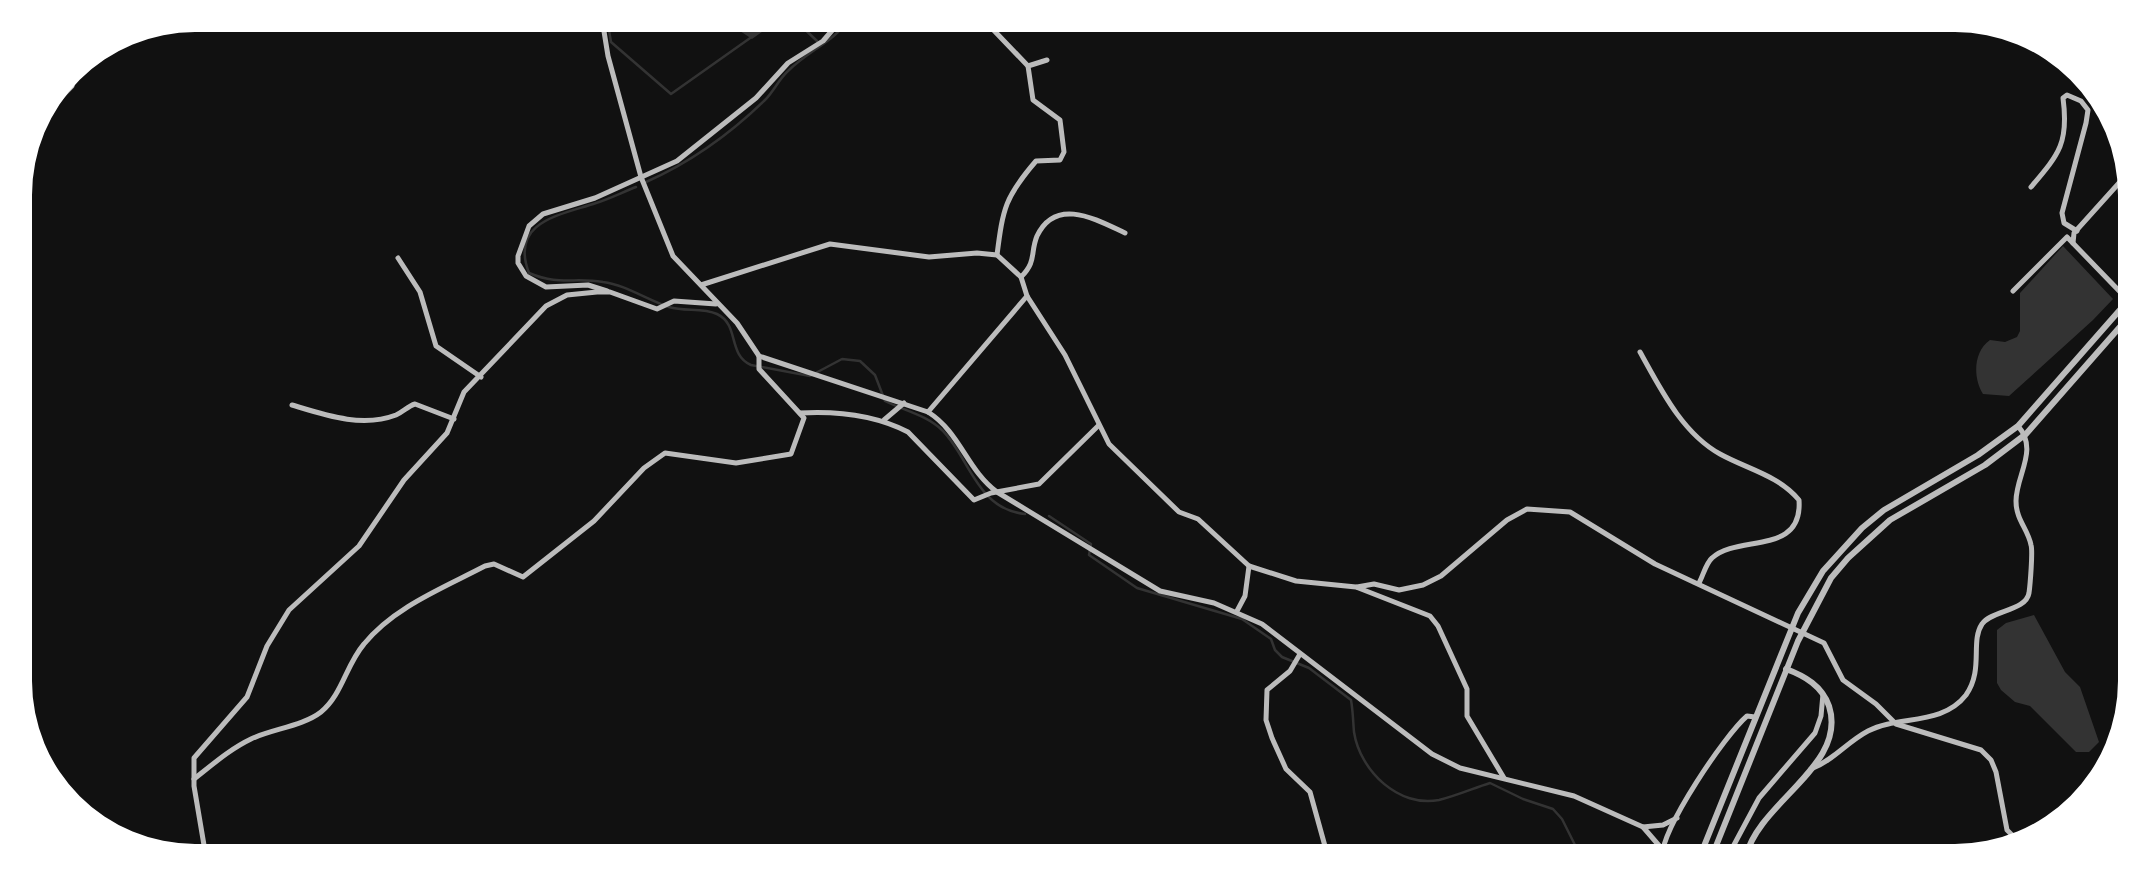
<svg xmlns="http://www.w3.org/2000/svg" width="2149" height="876" font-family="'Work Sans',sans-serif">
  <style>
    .water { fill: #333 }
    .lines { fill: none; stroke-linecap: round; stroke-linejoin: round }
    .stream { stroke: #333; stroke-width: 2.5 }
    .minor { stroke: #bcbcbc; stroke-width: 5 }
    .tertiary { stroke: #bcbcbc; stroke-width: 6 }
  </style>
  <rect width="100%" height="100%" fill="#111"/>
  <g class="water">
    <polygon points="722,19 780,19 752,39"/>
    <path d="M2063,246L2113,299L2093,320L2009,396L1983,394C1973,378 1973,352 1990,340L2005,342L2017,337L2020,331V293Z"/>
    <polygon points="2034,615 2065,672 2080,687 2099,742 2089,752 2076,752 2030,706 2015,702 2001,690 1997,683 1997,630 2006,623"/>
  </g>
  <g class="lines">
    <g class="stream">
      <polyline points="607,19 611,42 671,94 753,36"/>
      <polyline points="794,19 817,41"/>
      <path d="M646,182C689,163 731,133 765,100C774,91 779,79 788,71C808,51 833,42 850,19"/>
      <path d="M636,187C623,192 609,199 596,203C561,215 509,221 529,273C560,286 573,277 603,282C626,285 647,300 669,307C685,312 702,307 717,314C740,325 727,354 751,365L810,376L842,359L860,361L875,375L885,401C905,411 927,415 943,431C970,459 977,509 1025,514"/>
      <path d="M1049,516L1091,544L1089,555L1137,588L1242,619L1271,639L1275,650L1282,657L1309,668L1351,700C1353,711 1353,721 1354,732C1360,771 1399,808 1439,800C1456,796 1474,788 1490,783L1523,799L1553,809L1562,819L1575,845L1595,856"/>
    </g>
    <g class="minor">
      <path d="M602,19L608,56L641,177L673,256L737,323L759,356L928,412C960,432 967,470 997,492L1160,591L1214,603L1262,624L1432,754L1460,768L1574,796L1643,827L1662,849"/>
      <polyline points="983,19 1028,66"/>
      <polyline points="36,123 72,86 72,71"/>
      <path d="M2031,187C2059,154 2069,143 2063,98L2067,95L2081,101L2088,110L2086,123L2062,213L2064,223L2077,231"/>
      <polyline points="2073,243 2074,233 2128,173"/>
      <path d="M997,255C1003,208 1005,197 1036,161L1060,160L1064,152L1060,120L1033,100L1028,66L1047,60"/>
      <polyline points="398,258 420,292 436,346 481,377"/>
      <path d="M1021,277C1037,261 1030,253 1037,236C1056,196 1097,220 1125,233"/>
      <polyline points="701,285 830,244 929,257 977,253 997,255 1021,277 1027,296 1065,355 1109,444 1179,512 1198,519 1249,566 1296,581 1356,587 1430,616 1438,626 1467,689 1467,716 1504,778"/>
      <polyline points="607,291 588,285 546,287 526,276 518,263 518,256 529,226 543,214 595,198 677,161 756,98 788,63 823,41 842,19"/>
      <polyline points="2013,291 2067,237 2126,298"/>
      <path d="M1640,352C1660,388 1682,433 1720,454C1747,469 1778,475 1799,500C1803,556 1738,534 1712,558C1706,563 1703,576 1699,583"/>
      <path d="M292,405C325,415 362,428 396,415C403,412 408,406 415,404L454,419"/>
      <polyline points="928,412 1027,296"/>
      <path d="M800,413C836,411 875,415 908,432L974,500L991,493L1039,484L1098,426"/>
      <polyline points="884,420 904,403"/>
      <polyline points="1357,587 1374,584 1399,590 1423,585 1441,576 1507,520 1527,509 1570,512 1655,564 1824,643 1843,680 1876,704 1896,724 1981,750 1991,760 1996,772 2007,830 2015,838"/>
      <polyline points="1237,611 1245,596 1249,566"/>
      <polyline points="1300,654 1290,671 1267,690 1266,720 1272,738 1286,769 1310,792 1328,857"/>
      <path d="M1811,769C1834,760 1847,742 1868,731C1899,715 1942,726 1966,695C1984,669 1970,642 1982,624C1992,610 2026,611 2029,593C2030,586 2033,551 2031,545C2028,529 2016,520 2016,501C2016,475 2039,450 2018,426"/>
      <path d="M194,779C212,765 230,749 251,739C272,729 303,726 321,712C342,695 346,665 364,644C394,607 443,588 485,566L494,564L523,577L594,521L644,468L665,453L736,463L791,454L804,418L759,369V356"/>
      <polyline points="1643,827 1663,825 1677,818"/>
      <path d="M1662,856C1663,827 1724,736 1747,716L1755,717"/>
      <polyline points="1728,856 1759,798 1815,733 1821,716 1823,694"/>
      <polyline points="206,857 194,786 194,758 247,697 267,646 289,610 359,546 404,480 447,433 464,392 546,306 567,295 597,292 610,292 657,309 674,301 716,304"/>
    </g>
    <g class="tertiary">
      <polyline points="1700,856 1798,613 1823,571 1862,528 1884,510 1978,455 2018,426 2126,303"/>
      <polyline points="1712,856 1798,641 1831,578 1848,558 1890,520 1985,465 2026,434 2126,320"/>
      <path d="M1746,856C1759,802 1848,765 1829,706C1822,686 1805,676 1786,669"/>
    </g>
  </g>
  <path d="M0 0H2149V876H0ZM195 32H1955A163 163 0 0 1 2118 195V681A163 163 0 0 1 1955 844H195A163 163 0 0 1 32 681V195A163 163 0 0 1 195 32Z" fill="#fff" fill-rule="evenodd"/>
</svg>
